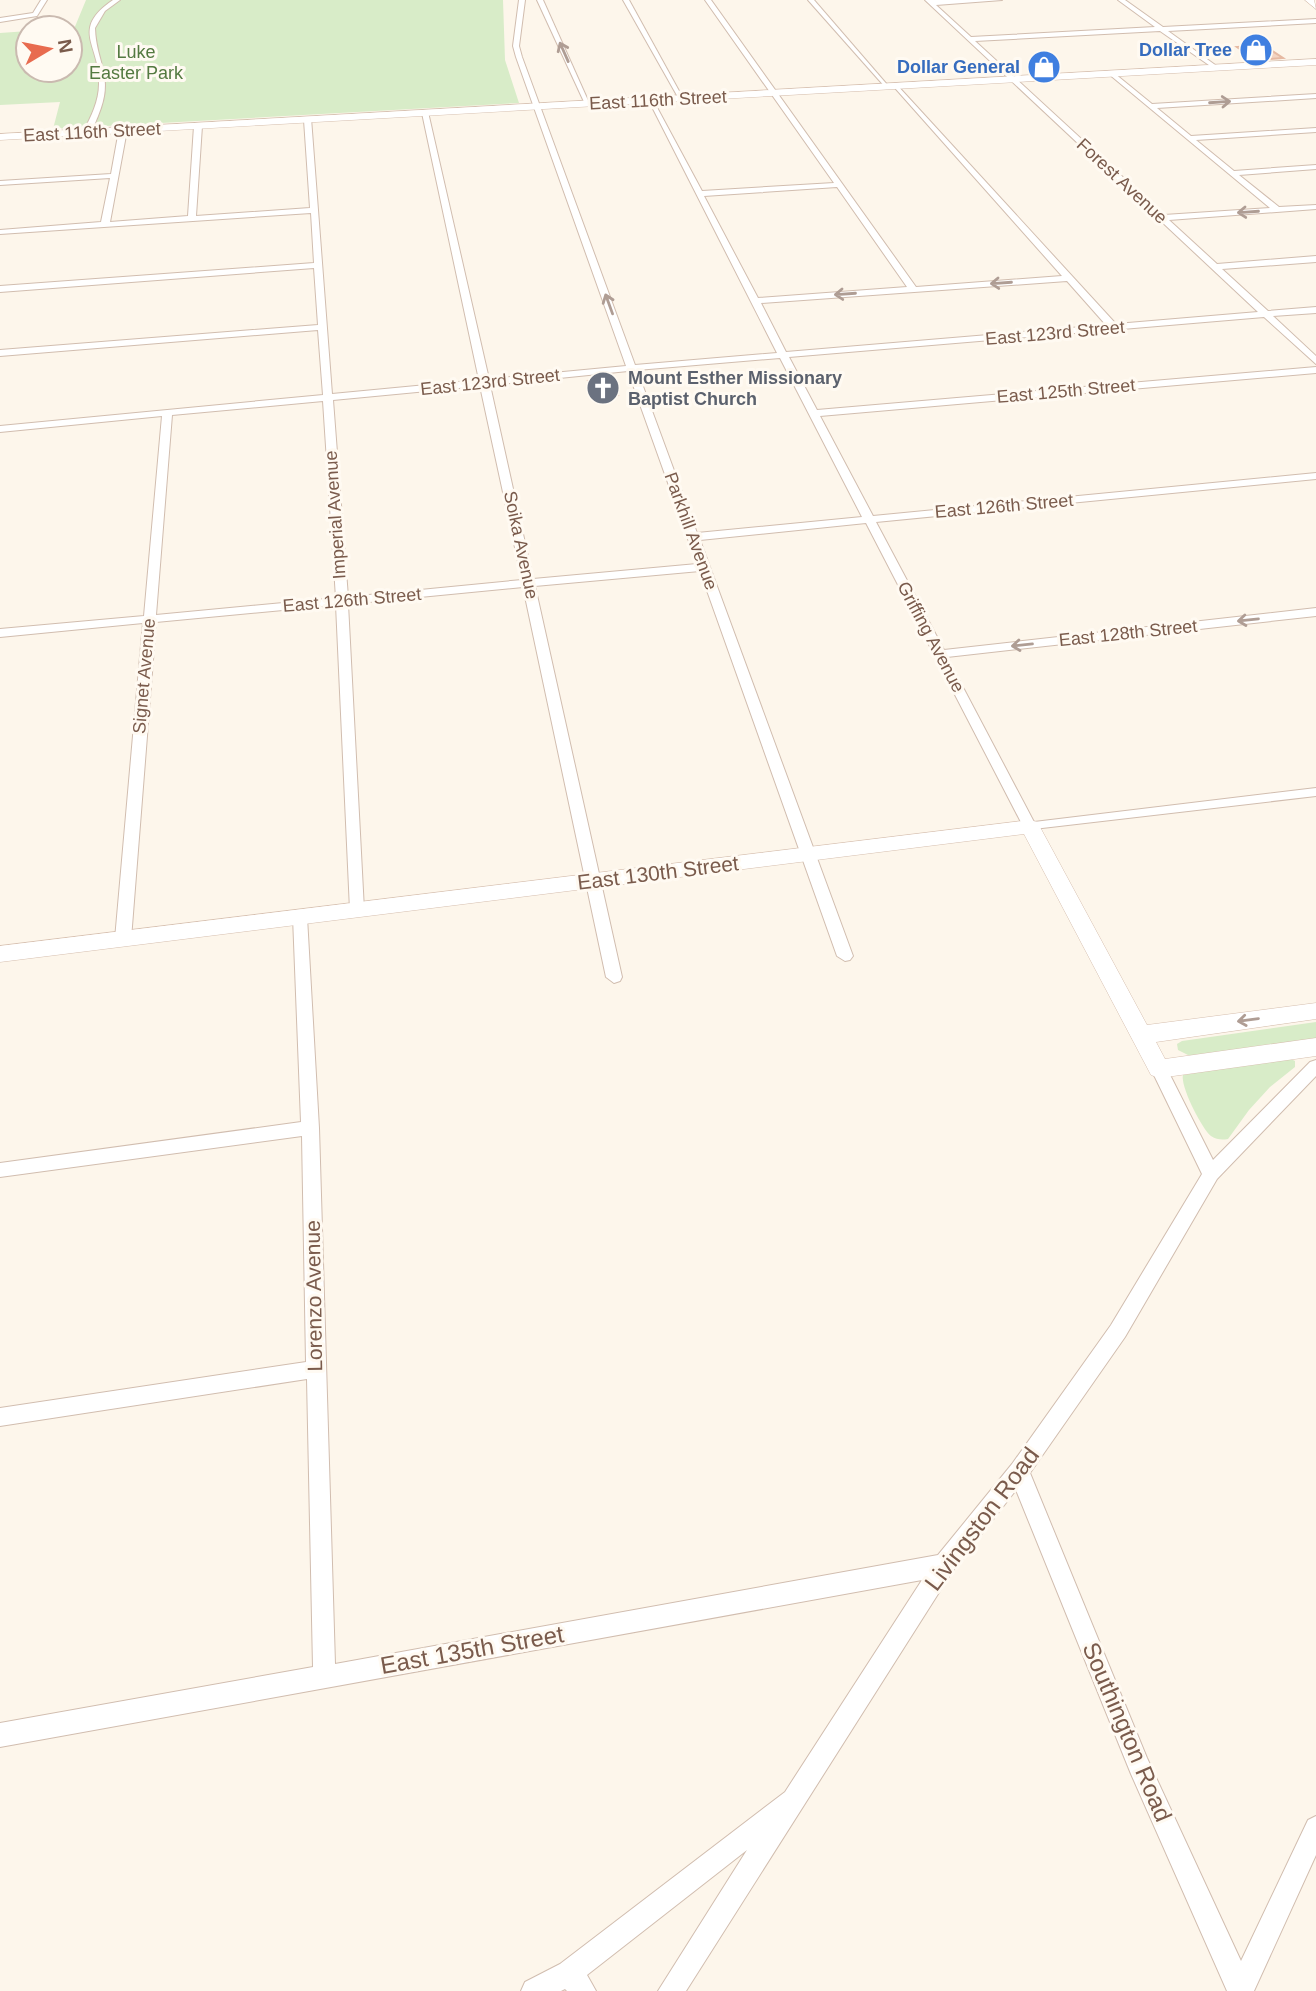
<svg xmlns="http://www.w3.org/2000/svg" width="1316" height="1991" font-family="Arial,sans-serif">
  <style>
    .green { fill: #d8ecc8 }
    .building { fill: #f3d4c2; stroke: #e6b9a2; stroke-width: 2 }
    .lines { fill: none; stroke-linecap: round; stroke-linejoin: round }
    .street-casing { stroke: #d1bdaf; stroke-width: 2 }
    .secondary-casing { stroke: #d6bfaf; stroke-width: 1 }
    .street { fill: #fff; fill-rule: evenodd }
    .secondary { fill: #fff; fill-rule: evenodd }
    .oneway { stroke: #af9d94 }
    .labels { text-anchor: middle; stroke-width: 6; stroke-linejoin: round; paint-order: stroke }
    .far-shop-label { font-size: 18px; font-weight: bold; fill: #366cbe; stroke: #fffaf2; text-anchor: end }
    .far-park-label { font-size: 18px; fill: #547a41; stroke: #fffaf2 }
    .far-street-label { font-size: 18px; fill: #7a5b4c; stroke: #fffaf2 }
    .far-worship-label { font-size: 18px; font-weight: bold; fill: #5b616d; stroke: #fffaf2; text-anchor: start }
    .street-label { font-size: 21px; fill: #7a5b4c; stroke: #fffaf2 }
    .near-street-label { font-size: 24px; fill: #7a5b4c; stroke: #fffaf2 }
  </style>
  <rect width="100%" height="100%" fill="#fdf6eb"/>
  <g class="green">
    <polygon points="86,0 503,0 505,60 519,103 53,129 60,102 0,105 0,33 28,31 28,70 70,70 70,29 74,29"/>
    <polygon points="1316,1022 1316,1038 1190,1056 1178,1050 1177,1044 1182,1041"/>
    <path d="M1289,1058L1295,1061V1067L1270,1087L1249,1110L1228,1139C1222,1140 1217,1140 1211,1136C1202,1129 1180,1086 1183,1075Z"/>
  </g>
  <g class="building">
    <polygon points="1263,45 1283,58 1256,60 1237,47"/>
    <polygon points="613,379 618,395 593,397 588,381"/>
  </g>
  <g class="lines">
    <defs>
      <g id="street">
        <polygon points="41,0 47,0 37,16 0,22 0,18 33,13"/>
        <path d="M113,0H120L105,11L95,28C96,64 115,76 98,116C95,123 93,130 87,134L83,132C91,117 99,101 99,84C101,45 69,30 113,0Z"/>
        <path d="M519,0H525L519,46L522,57L635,365L777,353L648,99L653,100L702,191L834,183L705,0H711L916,287L1062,276L895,88L897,85L1116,324L1258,312L925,0H1002L936,5L971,37L1155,27L1118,0H1125L1163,27L1316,19V23L1168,31L1218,67L1216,70L1160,31L975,41L1164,215L1270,208L1110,75V73H1114L1152,104L1316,94V98L1157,108L1191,136L1316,128V132L1196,140L1234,171L1316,165V169L1239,175L1279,207L1316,205V209L1169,220L1217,264L1316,256V262L1222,269L1268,311L1316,307V313L1273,316L1316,356V364L1264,317L789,357L817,410L1316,367V373L820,416L873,516L1316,473V479L876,522L944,650L1316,608V616L947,657L1034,822L1316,788V796L1025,830L866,523L700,540L853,956L850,960L845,961L837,956L700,571L535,586L622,977L620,981L614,983L606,977L523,587L348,604L364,910L357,915L350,910L336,605L156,622L131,939L123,944L118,943L115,939L143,623L0,637V629L144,616L162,416L0,432V426L323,395L318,330L0,356V350L318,325L314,268L0,292V286L314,263L311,213L0,234V230L101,222L110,178L0,185V181L111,174L119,130L123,128L127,130L110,222L188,216L194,126L198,124L202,126L196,216L310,208L304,120L311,118L332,394L479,380L422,113L428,112L489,379L626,366L516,57L513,46ZM837,187L907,287L758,298L704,196ZM1067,281L1106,325L786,352L761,303ZM780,358L862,517L697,533L637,370ZM628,371L697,564L533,579L490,385ZM480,386L522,580L348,597L333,400ZM323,401L336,598L156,615L172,415Z"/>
        <polygon points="537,0 543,0 590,105 585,104"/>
        <polygon points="623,0 629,0 684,100 679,99"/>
        <polygon points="808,0 814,0 890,88 886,88"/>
        <polygon points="300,912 307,917 319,1128 335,1664 938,1555 1012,1464 1111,1325 1202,1174 1151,1069 1153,1065 1165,1065 1213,1160 1310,1062 1316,1060 1316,1076 1217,1179 1125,1337 1030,1473 1147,1758 1241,1961 1308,1820 1316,1816 1316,1855 1254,1991 1227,1991 1131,1774 1016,1490 952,1572 686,1991 658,1991 747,1850 587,1975 596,1991 567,1991 565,1989 561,1991 521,1991 525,1982 560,1964 785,1792 922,1580 0,1747 0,1723 313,1667 307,1379 0,1426 0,1408 306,1362 302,1136 0,1177 0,1163 301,1122 293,917"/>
      </g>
      <g id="secondary">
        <polygon points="1305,0 1314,0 1316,9"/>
        <polygon points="1316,59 1316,65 0,140 0,134"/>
        <polygon points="1030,820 1037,822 1040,827 1147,1025 1316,1003 1316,1019 1156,1042 1165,1059 1316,1038 1316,1056 1159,1078 1151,1075 1024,834 0,962 0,946"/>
      </g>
    </defs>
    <use href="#street" class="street-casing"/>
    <use href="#secondary" class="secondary-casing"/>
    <use href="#street" class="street"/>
    <use href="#secondary" class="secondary"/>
  </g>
  <defs><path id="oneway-shaft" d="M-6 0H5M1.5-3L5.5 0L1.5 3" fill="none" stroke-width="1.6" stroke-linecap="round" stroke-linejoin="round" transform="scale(1.75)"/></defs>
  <g class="oneway">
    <use href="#oneway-shaft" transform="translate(564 52) rotate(-114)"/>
    <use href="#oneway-shaft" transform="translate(1220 102) rotate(-4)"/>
    <use href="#oneway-shaft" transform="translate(1248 212) rotate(176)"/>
    <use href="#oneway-shaft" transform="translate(1001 283) rotate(176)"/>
    <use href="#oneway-shaft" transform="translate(845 294) rotate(176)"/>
    <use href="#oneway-shaft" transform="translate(609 304) rotate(-110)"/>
    <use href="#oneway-shaft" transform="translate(1248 620) rotate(174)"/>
    <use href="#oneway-shaft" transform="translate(1022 645) rotate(174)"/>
    <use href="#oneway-shaft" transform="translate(1248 1020) rotate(172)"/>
  </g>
  <defs>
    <symbol id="shop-disc" viewBox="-11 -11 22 22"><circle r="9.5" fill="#3f7fe0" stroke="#fffaf2"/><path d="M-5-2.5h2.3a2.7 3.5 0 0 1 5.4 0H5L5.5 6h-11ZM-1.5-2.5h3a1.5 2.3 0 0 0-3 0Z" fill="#fff"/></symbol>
    <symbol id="church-disc" viewBox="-11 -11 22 22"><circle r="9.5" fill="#6b7280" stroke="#fffaf2"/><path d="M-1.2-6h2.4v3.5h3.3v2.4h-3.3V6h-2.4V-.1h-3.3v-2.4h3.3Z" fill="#fff"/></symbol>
  </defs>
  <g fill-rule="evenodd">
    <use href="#shop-disc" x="1237" y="31" width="38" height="38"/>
    <use href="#shop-disc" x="1025" y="48" width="38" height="38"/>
    <use href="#church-disc" x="584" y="369" width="38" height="38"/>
  </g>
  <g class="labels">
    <g class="far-shop-label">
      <text x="1232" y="56">Dollar Tree</text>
      <text x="1020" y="73">Dollar General</text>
    </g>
    <g class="far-park-label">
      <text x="136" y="58">Luke<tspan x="136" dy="21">Easter Park</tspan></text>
    </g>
    <g class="far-street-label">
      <text transform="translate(658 100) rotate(-3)" y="6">East 116th Street</text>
      <text transform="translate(92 132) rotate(-3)" y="6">East 116th Street</text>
      <text transform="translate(1122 181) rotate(43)" y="6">Forest Avenue</text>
      <text transform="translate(1055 333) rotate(-5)" y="6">East 123rd Street</text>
      <text transform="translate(490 382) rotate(-6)" y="6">East 123rd Street</text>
      <text transform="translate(1066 391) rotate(-5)" y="6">East 125th Street</text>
      <text transform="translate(1004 506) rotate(-5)" y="6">East 126th Street</text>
      <text transform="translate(335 515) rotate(-94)" y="6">Imperial Avenue</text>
      <text transform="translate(691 531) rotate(70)" y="6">Parkhill Avenue</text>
      <text transform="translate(521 545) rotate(78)" y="6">Soika Avenue</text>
      <text transform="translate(352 600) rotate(-5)" y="6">East 126th Street</text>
      <text transform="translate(1128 633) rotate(-6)" y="6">East 128th Street</text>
      <text transform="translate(931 637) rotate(62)" y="6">Griffing Avenue</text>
      <text transform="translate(144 676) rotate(-85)" y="6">Signet Avenue</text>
    </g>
    <g class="far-worship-label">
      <text x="628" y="384">Mount Esther Missionary<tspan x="628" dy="21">Baptist Church</tspan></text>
    </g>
    <g class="street-label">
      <text transform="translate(658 873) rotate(-7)" y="7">East 130th Street</text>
      <text transform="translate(314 1296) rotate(-91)" y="7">Lorenzo Avenue</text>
    </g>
    <g class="near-street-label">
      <text transform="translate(982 1519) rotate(-53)" y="8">Livingston Road</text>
      <text transform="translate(472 1650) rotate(-10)" y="8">East 135th Street</text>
      <text transform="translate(1127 1732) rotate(67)" y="8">Southington Road</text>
    </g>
  </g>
  <g transform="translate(49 49) rotate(80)"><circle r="33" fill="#fffaf2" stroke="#cabab0" stroke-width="2"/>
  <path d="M0-5L12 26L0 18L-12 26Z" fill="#e86b4f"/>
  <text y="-10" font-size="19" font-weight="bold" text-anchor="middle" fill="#7a5b4c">N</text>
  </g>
</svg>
